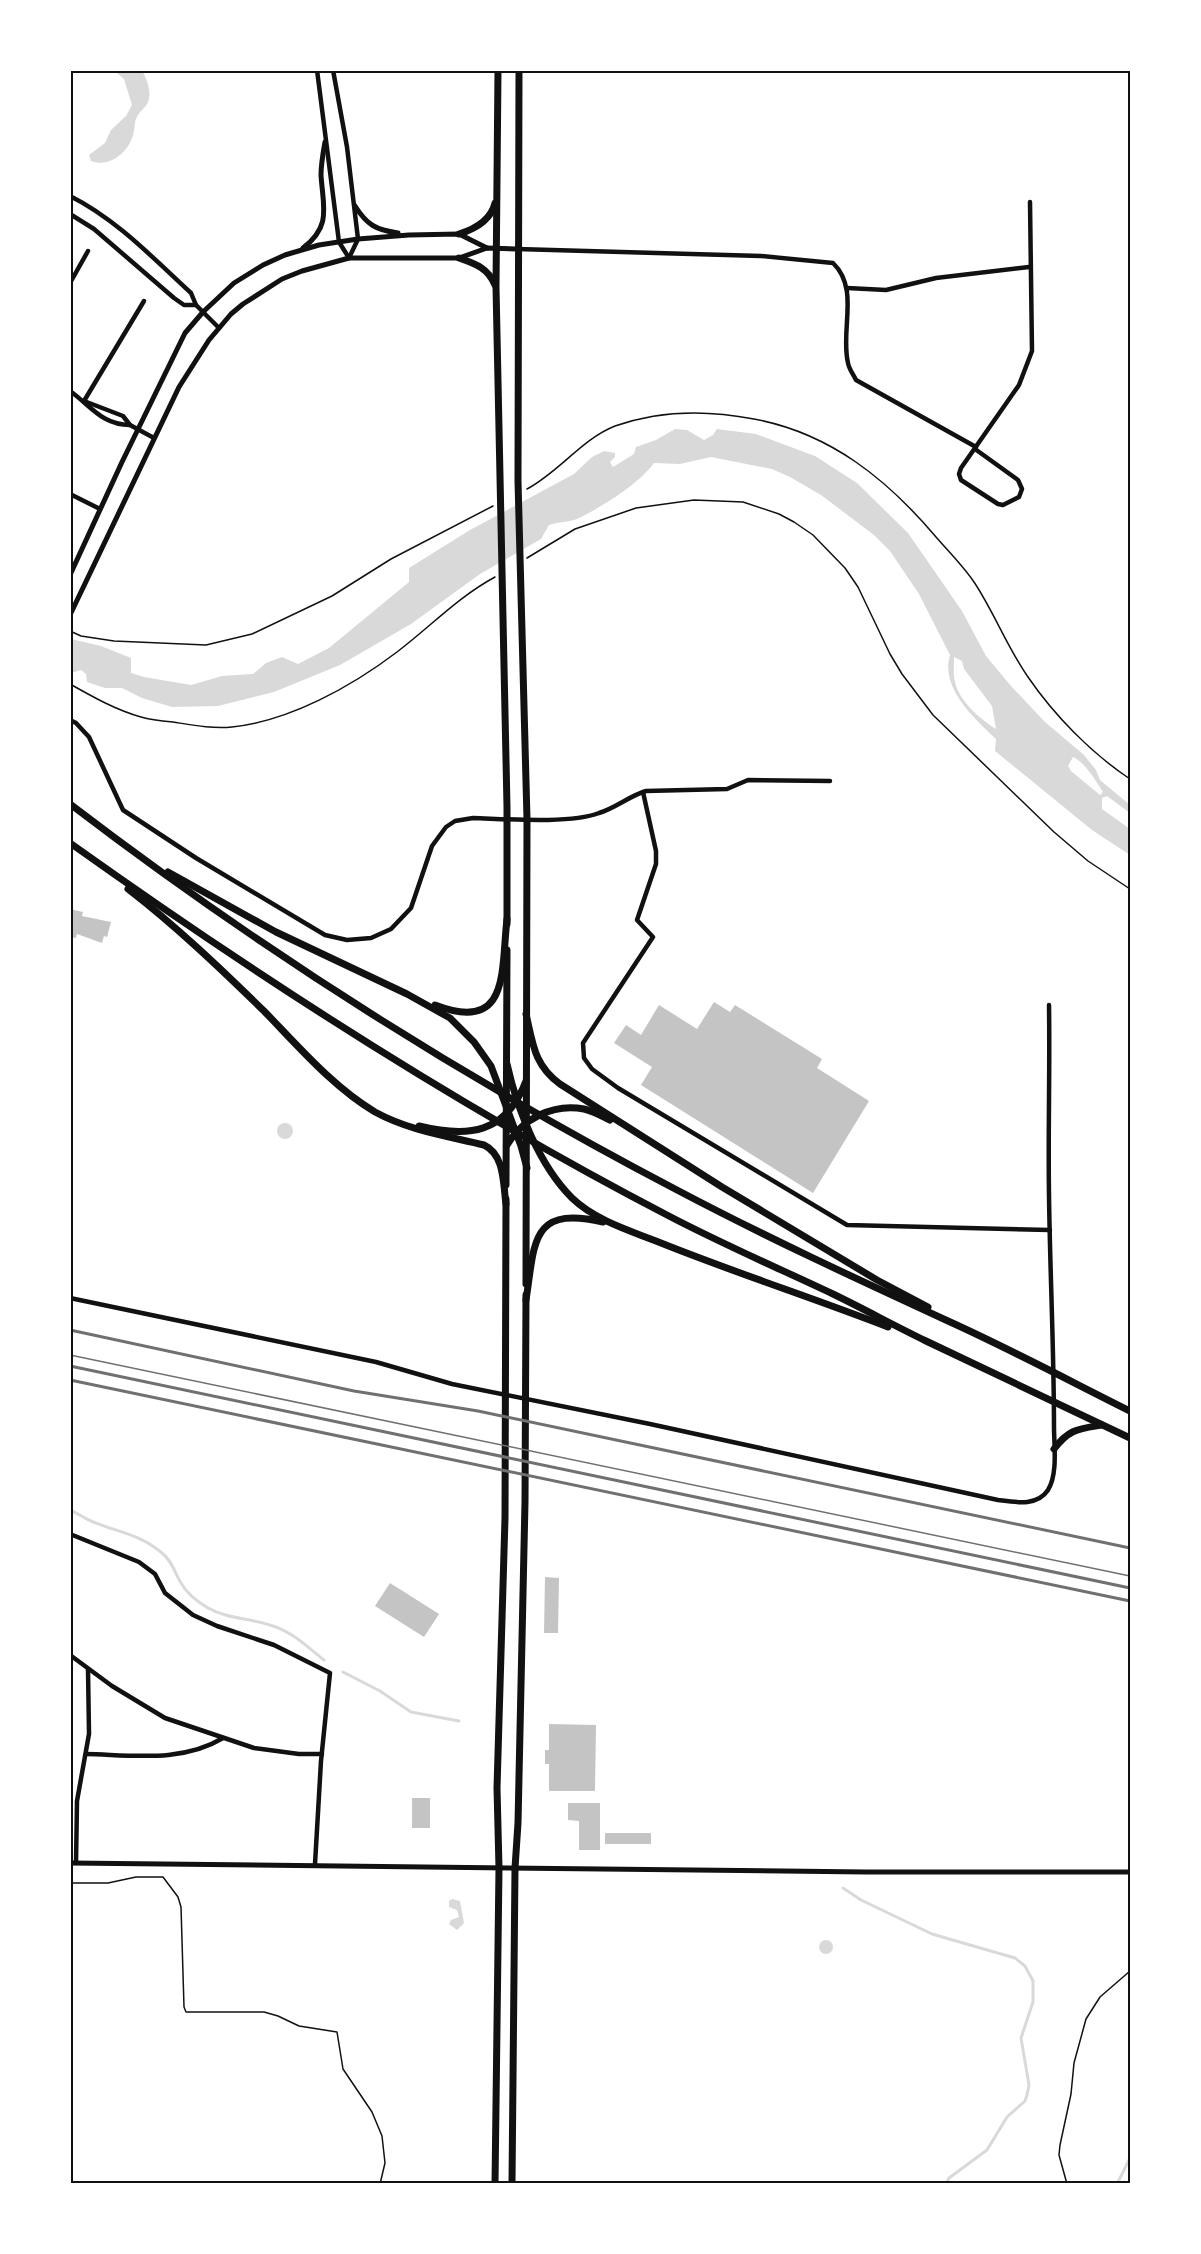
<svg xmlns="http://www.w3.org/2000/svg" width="1201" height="2254" font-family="'PT Serif',serif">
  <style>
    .water { fill: #d9d9d9; fill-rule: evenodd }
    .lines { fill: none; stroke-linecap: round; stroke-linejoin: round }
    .stream { stroke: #d9d9d9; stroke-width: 3 }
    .building { fill: #c4c4c4 }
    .path { stroke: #111; stroke-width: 1.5 }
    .minor { stroke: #111; stroke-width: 4.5 }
    .tertiary { stroke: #111; stroke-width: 5 }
    .primary { stroke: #111; stroke-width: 7 }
    .trunk { stroke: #111; stroke-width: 7 }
    .tram { stroke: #707070; stroke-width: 1.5 }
    .rail { stroke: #707070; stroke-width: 3 }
    .neatline { fill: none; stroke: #111; stroke-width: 2 }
  </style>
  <rect width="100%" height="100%" fill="#fff"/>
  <g class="water">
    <path d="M107,71H142C147,78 152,93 148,102C146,108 139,111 137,117C134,122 135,129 133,135C128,153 109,168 91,161L89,155L105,143L111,130L126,116L132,105L124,79L117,73Z"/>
    <path d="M675,429L687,430L704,440L713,435L717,429L756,434L815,456L857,483L908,533L962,611L986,656L1011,686L1045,722L1084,755L1096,770L1100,780L1130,805V813L1107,796L1102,798V809L1130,829V855L1092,830L995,751L996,739C974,718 940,688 950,655L919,594L890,551L874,535L821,495L790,477L772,469L711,457L680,464L654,463C639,484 600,508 577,519C569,522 558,522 549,525L541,539L480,574L411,624L340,665L274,692L218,706L172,707L142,698L122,688H105L87,682L86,674L81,670L71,673V639L101,646L131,658V673L144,677L191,685L222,676L253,674L266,663L282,657L298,664L329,648L409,582V568L470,530L574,474L592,457L604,451L615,453V457L610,462L613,467L634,454L636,447L656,440ZM954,657L962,661L964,669L992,706L996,729C980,719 959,701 955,682C953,674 954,665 954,657ZM1073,757C1086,763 1095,780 1103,792L1100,795L1071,771L1068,766Z"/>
    <circle cx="285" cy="1131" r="8"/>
    <polygon points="452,1899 460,1901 464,1923 457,1930 449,1924 451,1920 459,1917 457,1910 449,1907 449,1901"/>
    <circle cx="826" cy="1947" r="7"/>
  </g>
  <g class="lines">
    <g class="stream">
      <path d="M70,1510C77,1513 84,1518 91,1521C116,1532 138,1533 162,1553C173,1562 174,1572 181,1583C187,1594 198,1602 208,1608C228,1619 249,1618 270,1625C293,1632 306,1646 324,1660"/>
      <polyline points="343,1672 380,1691 411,1712 459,1721"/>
      <polyline points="843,1888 861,1900 932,1934 1015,1958 1025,1966 1033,1981 1033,2002 1021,2038 1029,2085 1027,2095 1025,2101 1007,2117 987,2150 949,2178 946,2184"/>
      <polyline points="1117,2184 1130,2158"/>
    </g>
  </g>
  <g class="building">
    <polygon points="70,909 83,912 82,916 111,922 107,937 104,936 102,943 77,934 76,938 70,937"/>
    <polygon points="714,1002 730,1012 735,1005 822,1059 817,1068 869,1101 813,1193 641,1085 652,1067 614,1043 626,1025 641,1035 659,1005 697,1029"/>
    <polygon points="545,1577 559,1578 558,1633 544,1633"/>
    <polygon points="390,1583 439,1614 424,1637 375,1606"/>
    <polygon points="549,1724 596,1725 595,1791 549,1791 549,1764 545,1764 545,1750 549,1750"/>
    <rect x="412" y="1798" width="18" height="30"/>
    <polygon points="568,1803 600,1803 600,1850 579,1850 579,1821 568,1820"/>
    <rect x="605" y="1833" width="46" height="11"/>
  </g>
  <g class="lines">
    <g class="path">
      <path d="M527,489C559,472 582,439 615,426C660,410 708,410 754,419C830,433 887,479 936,537C949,552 963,566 974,582C994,612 1007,647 1028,677C1054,715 1091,753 1130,779"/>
      <polyline points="527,558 575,529 636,508 694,500 743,502 779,514 794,522 813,535 845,568 858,587 890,654 902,674 933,715 1054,832 1088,861 1130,889"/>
      <polyline points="70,631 81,636 114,641 206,645 252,634 332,596 391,559 493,506"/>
      <path d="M70,684C93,697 116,710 141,717C151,720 162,721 173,722C192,725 212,729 232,727C289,721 351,687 397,652C430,627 458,597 495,577"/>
      <polyline points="70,1883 108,1883 136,1877 163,1877 178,1897 181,1907 184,2007 186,2012 264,2012 278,2016 299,2026 337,2032 343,2069 372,2112 382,2136 385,2163 380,2184"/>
      <polyline points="1067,2184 1059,2155 1060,2145 1071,2094 1074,2063 1086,2019 1100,1997 1130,1971"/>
    </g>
    <g class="minor">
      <polyline points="317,70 339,242 349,258"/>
      <polyline points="333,70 347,147 358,239 349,258"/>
      <path d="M70,196C116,219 153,258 191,293L196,305L219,328"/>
      <polyline points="70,214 94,229 174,298 184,305 196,305"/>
      <path d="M517,249L761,256L833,263C860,289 840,330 848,363C849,369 853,374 856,380L976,447"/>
      <polyline points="70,283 88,251"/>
      <polyline points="847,288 886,290 936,278 1029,267"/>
      <path d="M70,391C91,406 102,425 130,425"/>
      <polyline points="84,401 144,301"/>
      <polyline points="84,401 123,416 130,425 154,438"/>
      <polyline points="975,449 1018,480 1022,489 1019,497 1003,505 998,504 961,480 959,474 961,468 1019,385 1032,351 1030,202"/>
      <polyline points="70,494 100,509"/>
      <path d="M70,720L76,723L89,737L123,810L196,858L325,935L347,940L371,938L391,929L411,908L432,846L446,827L455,821L473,818C506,819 570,824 599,813C616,808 629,796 646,791L727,789L748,780L830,781"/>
      <polyline points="643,792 656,851 656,864 637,920 653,937 583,1043 584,1058 592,1069 618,1088 847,1225 1050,1230"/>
      <path d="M70,1298L376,1362L452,1384L650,1424L998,1500C1014,1502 1037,1507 1048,1490C1058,1474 1054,1445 1054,1427C1054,1350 1050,1273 1049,1195C1048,1132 1050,1068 1049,1005"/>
      <polyline points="70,1534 139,1562 155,1574 165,1593 193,1615 217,1626 274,1645 330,1673 321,1761 315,1864"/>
      <polyline points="70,1655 112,1686 165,1718 254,1748 299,1754 322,1754"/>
      <path d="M86,1754C132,1755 182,1763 223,1738"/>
      <polyline points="76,1863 77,1801 89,1734 88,1669"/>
    </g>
    <g class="tertiary">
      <path d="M355,206C367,225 376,230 398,233"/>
      <path d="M303,248C332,226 323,207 321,175C321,164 323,153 325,142"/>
      <polyline points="70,575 122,462 185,333 203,312 234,283 263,265 285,255 319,245 358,239 409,235 459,234 487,248"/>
      <polyline points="70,615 179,387 209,340 231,314 243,304 282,279 302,271 349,258 459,258 487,248 517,249"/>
      <polyline points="70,1863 866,1872 1130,1872"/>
    </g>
    <g class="primary">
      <polyline points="498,70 496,287 507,807 507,924"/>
      <polyline points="519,70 518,481 527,819 526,1284"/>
      <path d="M459,234C475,229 491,220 495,203"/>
      <path d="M459,258C476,264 488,268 495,285"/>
      <polyline points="506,1185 507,950"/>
      <polyline points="495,2184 499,1868 497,1788 505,1518 506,1199"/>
      <polyline points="512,2184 515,1868 518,1823 525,1502 526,1295"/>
    </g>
    <g class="trunk">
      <path d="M70,804C261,950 465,1079 677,1190C766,1237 857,1279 948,1321C1010,1349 1070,1381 1130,1411"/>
      <path d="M70,843C261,979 459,1107 667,1215C722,1244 778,1268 833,1294C864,1309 895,1326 926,1341C994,1374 1062,1406 1130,1438"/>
      <polyline points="168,872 276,932 407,994 450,1018 474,1042 491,1066 521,1146 527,1168"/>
      <path d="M128,889C176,926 221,969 264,1011C298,1046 333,1087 375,1112C410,1131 447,1136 484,1145C505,1155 503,1184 506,1204"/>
      <path d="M435,1005C510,1034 501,971 507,919"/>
      <path d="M526,1014C533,1044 534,1065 560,1084L722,1187L877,1280L928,1307"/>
      <path d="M507,1064C517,1109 539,1165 572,1198C596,1221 631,1231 661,1243C736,1273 813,1298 888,1327"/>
      <path d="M419,1126C468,1138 506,1134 526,1081"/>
      <path d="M507,1145C522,1119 553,1103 584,1109C593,1111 602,1116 610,1120"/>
      <path d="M526,1300C535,1243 530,1205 603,1222"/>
      <path d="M1054,1449C1069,1429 1078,1429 1102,1425"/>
    </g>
    <polyline class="tram" points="70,1355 1130,1576"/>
    <g class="rail">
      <polyline points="70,1330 354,1391 478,1411 1130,1548"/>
      <polyline points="70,1366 1130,1588"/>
      <polyline points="70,1380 1130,1601"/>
    </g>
  </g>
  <rect width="1201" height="2254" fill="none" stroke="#ffffff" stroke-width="144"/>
  <rect x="72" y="72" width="1057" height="2110" class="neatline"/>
</svg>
